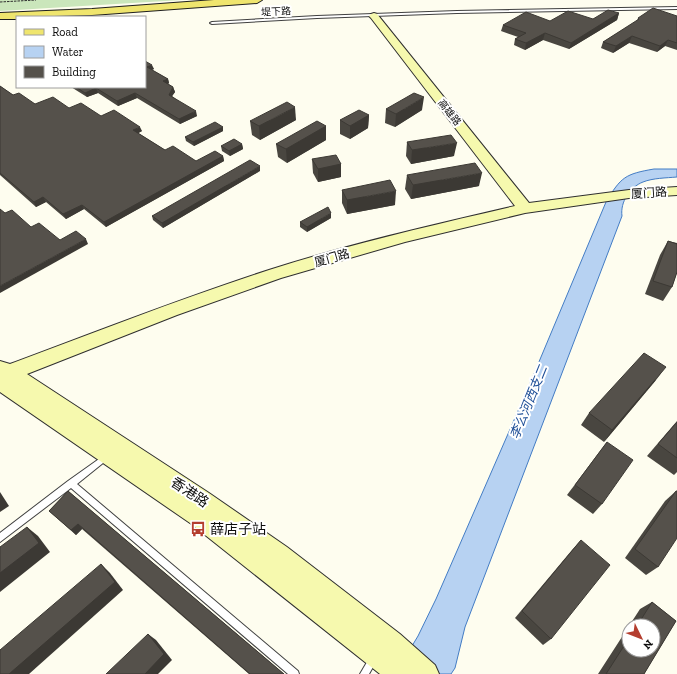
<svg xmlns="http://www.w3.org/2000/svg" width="677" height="674" font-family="'Zilla Slab','Noto Sans SC',serif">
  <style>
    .green { fill: #cae6bb }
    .water { fill: #b7d2f2; stroke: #437cc4 }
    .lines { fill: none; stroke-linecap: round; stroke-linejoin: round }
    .lane-casing { stroke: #404040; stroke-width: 2 }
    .secondary-casing { stroke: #2f2f2f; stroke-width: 2 }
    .primary-casing { stroke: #1e1e1e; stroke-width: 2 }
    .path { stroke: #2f2f2f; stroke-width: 1; stroke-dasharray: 2.5 1; stroke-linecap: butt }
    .lane { fill: #fff; fill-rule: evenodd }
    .secondary { fill: #f6f9ae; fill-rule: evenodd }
    .primary { fill: #efe56e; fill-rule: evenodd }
    .wall { fill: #494640 }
    .shaded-wall { fill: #3c3934 }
    .building { fill: #55514b; stroke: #3c3934 }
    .labels { text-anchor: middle; stroke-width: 4; stroke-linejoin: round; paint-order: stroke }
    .far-street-label { font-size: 10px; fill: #0d0d0d; stroke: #fff }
    .street-label { font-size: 12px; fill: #0d0d0d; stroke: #fff }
    .water-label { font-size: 13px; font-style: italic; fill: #1f4f97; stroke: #fff }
    .near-street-label { font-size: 14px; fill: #0d0d0d; stroke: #fff }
    .near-poi-label { font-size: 14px; fill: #0d0d0d; stroke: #fff; text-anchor: start }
  </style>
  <rect width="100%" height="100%" fill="#fefdef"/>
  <polygon class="green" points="0,0 182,0 0,11"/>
  <path class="water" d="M654,169H677V177C666,178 653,178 643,182C630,187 620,202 622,216L465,627L455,668L451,674H395L418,636L436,599L528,388L606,202C621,177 625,174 654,169Z"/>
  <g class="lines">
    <defs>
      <g id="lane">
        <polygon points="677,7 677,9 457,13 317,18 212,24 210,23 212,22 317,16 457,11"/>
        <polygon points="106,454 108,455 110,457 108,459 77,484 298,671 299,674 288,674 71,488 0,542 0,533 68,481"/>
        <polygon points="373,656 376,657 377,660 369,674 360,674 370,657"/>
      </g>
      <path id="secondary" d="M374,13L377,14L529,203L629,190L677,187V195L629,198L525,213L405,242L281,278L177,315L27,374L209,493L287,547L400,634L435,665L439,674H380L190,523L0,392V361L10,364C96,332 182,298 269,270C350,244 433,225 515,206L371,18L369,16L371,14Z"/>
      <polygon id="primary" points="214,0 262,0 257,3 92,15 17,17 17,19 0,19 0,13 92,9"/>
    </defs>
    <use href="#lane" class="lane-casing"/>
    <use href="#secondary" class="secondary-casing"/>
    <use href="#primary" class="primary-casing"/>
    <polyline class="path" points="0,2 36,0"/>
    <use href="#lane" class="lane"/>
    <use href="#secondary" class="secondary"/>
    <use href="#primary" class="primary"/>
  </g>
  <g class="wall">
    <polygon points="619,13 617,20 569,49 543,40 525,50 514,45 515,39 518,37 501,31 503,25 550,21 593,19"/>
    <polygon points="677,16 677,50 665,46 657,52 629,43 613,53 601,48 603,42 637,21 638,18"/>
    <polygon points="145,61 154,69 152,70 168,79 169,83 168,84 173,87 175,92 172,96 197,116 180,124 137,98 118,106 98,93 87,97 71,87 145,87"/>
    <polygon points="0,86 13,95 35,104 69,108 101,116 142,131 138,133 165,150 196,161 223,156 224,161 106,227 84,209 66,219 46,202 36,207 0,175"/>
    <polygon points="386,109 422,110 395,127 385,123"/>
    <polygon points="369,115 368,128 350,139 340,134 340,120"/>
    <polygon points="296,120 260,140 252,135 250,121"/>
    <polygon points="326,126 326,140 287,163 278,157 276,144"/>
    <polygon points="223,127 223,131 194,146 186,141 185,137"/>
    <polygon points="407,142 454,156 411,164 406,156"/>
    <polygon points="242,144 243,149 230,156 222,151 221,146"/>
    <polygon points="312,159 341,164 341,177 318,182 313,173"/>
    <polygon points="260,171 163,228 153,220 152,216"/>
    <polygon points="407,175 479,186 411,199 405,189"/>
    <polygon points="342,190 395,205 347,214 342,203"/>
    <polygon points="331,218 307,232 300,227 300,222"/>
    <polygon points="668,241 677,243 677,272 672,287 663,301 645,294 660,255"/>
    <polygon points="656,380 604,442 581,425 589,413"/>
    <polygon points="677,421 677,472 674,475 647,456"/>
    <polygon points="607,442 602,504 593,514 567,495"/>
    <polygon points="68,491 284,674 249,674 82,529 76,535 49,511"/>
    <polygon points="676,491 658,567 646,575 625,558 665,501"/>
    <polygon points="581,540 551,639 543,645 515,618 572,550"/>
    <polygon points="652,602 676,621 644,674 598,674 629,626 629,650 653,650 653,626 629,626 640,609"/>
  </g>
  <g class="shaded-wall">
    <polygon points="619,13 617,20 569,49 571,43"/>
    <polygon points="545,33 543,40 525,50 526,43"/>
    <polygon points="632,36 629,43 613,53 616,46"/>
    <polygon points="668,40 665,46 657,52 660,46"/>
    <polygon points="152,65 154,69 148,71 147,67"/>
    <polygon points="168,79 169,83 164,86 163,81"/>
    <polygon points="173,87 175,92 170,99 169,95"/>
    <polygon points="96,88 98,93 87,97 85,93"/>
    <polygon points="135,93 137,98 118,106 117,101"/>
    <polygon points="424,97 422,110 395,127 396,114"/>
    <polygon points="295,107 296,120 260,140 259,126"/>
    <polygon points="196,111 197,116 180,124 179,119"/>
    <polygon points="369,115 368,128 350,139 350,126"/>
    <polygon points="326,126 326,140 287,163 286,149"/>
    <polygon points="140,127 142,131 135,135 133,130"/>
    <polygon points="223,127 223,131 194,146 193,142"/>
    <polygon points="457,143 454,156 411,164 412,150"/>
    <polygon points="242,144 243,149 230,156 229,151"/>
    <polygon points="223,156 224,161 106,227 104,222"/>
    <polygon points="341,164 341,177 318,182 318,169"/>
    <polygon points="260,166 260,171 163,228 162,223"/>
    <polygon points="482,173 479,186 411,199 413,185"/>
    <polygon points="396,191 395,205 347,214 347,200"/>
    <polygon points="43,197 46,202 36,207 34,202"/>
    <polygon points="82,205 84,209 66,219 63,214"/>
    <polygon points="331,213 331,218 307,232 307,227"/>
    <polygon points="86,239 88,244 0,293 0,286"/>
    <polygon points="666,367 656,380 604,442 612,430"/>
    <polygon points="0,492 9,506 0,512"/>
    <polygon points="78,524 82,529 76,535 71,530"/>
    <polygon points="27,527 38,536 50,552 0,592 0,573"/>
    <polygon points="101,564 110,573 123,590 29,674 9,674"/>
    <polygon points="148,634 156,640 172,660 158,674 145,674"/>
  </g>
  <g class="building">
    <polygon points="653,8 677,16 677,43 668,40 660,46 632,36 616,46 603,42 639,19 638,18"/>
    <polygon points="608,10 619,13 571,43 545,33 526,43 515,39 526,33 503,25 526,12 550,21 568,11 593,19"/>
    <polygon points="145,61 152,65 147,67 168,79 163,81 173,87 169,95 196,111 179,119 135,93 117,101 96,88 85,93 76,87 145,87"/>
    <polygon points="0,86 13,95 19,93 35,104 53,97 69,108 81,103 101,116 114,110 140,127 133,130 165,150 173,146 196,161 215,151 223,156 104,222 82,205 63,214 43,197 34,202 0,173"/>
    <polygon points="414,93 424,97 396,114 386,109"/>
    <polygon points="287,102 295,107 259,126 250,121"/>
    <polygon points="359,110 369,115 350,126 340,120"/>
    <polygon points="317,121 326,126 286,149 276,144"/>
    <polygon points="215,122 223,127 193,142 185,137"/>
    <polygon points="451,135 457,143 412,150 407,142"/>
    <polygon points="234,139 242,144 229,151 221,146"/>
    <polygon points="336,155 341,164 318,169 312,159"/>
    <polygon points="250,160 260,166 162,223 152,216"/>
    <polygon points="475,163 482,173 413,185 407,175"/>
    <polygon points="390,180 396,191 347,200 342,190"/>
    <polygon points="328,207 331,213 307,227 300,222"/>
    <polygon points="0,209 5,213 12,210 31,227 39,223 60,240 76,231 86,239 0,286"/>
    <polygon points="668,241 677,244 677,272 672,287 653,281"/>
    <polygon points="644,353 666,367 612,430 589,413"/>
    <polygon points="677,422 677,458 658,444"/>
    <polygon points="607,442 633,460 602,504 575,485"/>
    <polygon points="68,491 284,674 250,674 78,524 71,530 49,511"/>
    <polygon points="676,491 677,491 677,538 658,567 635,549"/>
    <polygon points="27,527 39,543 0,573 0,547"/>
    <polygon points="581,540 610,565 551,639 522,611"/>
    <polygon points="101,564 115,582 9,674 0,674 0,650"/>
    <polygon points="652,602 676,621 644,674 606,674 629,638 629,650 653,650 653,626 637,626"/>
    <polygon points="148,634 164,654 145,674 106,674"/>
  </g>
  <defs>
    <symbol id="bus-bare" viewBox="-9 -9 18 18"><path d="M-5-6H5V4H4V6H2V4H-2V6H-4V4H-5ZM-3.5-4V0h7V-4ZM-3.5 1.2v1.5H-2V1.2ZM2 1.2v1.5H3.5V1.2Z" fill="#b43e2f" stroke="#fff" stroke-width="2.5" paint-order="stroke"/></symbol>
  </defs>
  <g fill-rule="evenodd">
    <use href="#bus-bare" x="187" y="518" width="22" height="22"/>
  </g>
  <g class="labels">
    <g class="far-street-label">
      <text transform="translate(276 11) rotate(-3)" y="4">堤下路</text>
      <text transform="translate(450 112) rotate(52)" y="4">高雄路</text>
    </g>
    <g class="street-label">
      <text transform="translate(649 193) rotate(-4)" y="4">厦门路</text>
      <text transform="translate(332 258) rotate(-16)" y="4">厦门路</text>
    </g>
    <g class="water-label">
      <text transform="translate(528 402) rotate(-68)" y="5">李公河西支二</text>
    </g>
    <g class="near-street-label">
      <text transform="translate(190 492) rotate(34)" y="5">香港路</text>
    </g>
    <g class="near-poi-label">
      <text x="210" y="534">薛店子站</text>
    </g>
  </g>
  <rect x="16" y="16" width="130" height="72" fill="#ffffff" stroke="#9e9e9e"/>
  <rect x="24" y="29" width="20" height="6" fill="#efe56e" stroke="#9e9e9e"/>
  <text x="52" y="36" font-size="12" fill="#0d0d0d">Road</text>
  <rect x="24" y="46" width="20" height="12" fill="#b7d2f2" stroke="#9e9e9e"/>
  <text x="52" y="56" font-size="12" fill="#0d0d0d">Water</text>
  <rect x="24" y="66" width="20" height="12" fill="#55514b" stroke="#9e9e9e"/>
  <text x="52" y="76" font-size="12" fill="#0d0d0d">Building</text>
  <g transform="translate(641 638) rotate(133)"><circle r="19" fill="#ffffff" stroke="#9e9e9e"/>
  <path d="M0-3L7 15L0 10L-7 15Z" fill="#b43e2f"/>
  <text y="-6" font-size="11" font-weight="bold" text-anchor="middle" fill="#0d0d0d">N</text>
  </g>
</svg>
